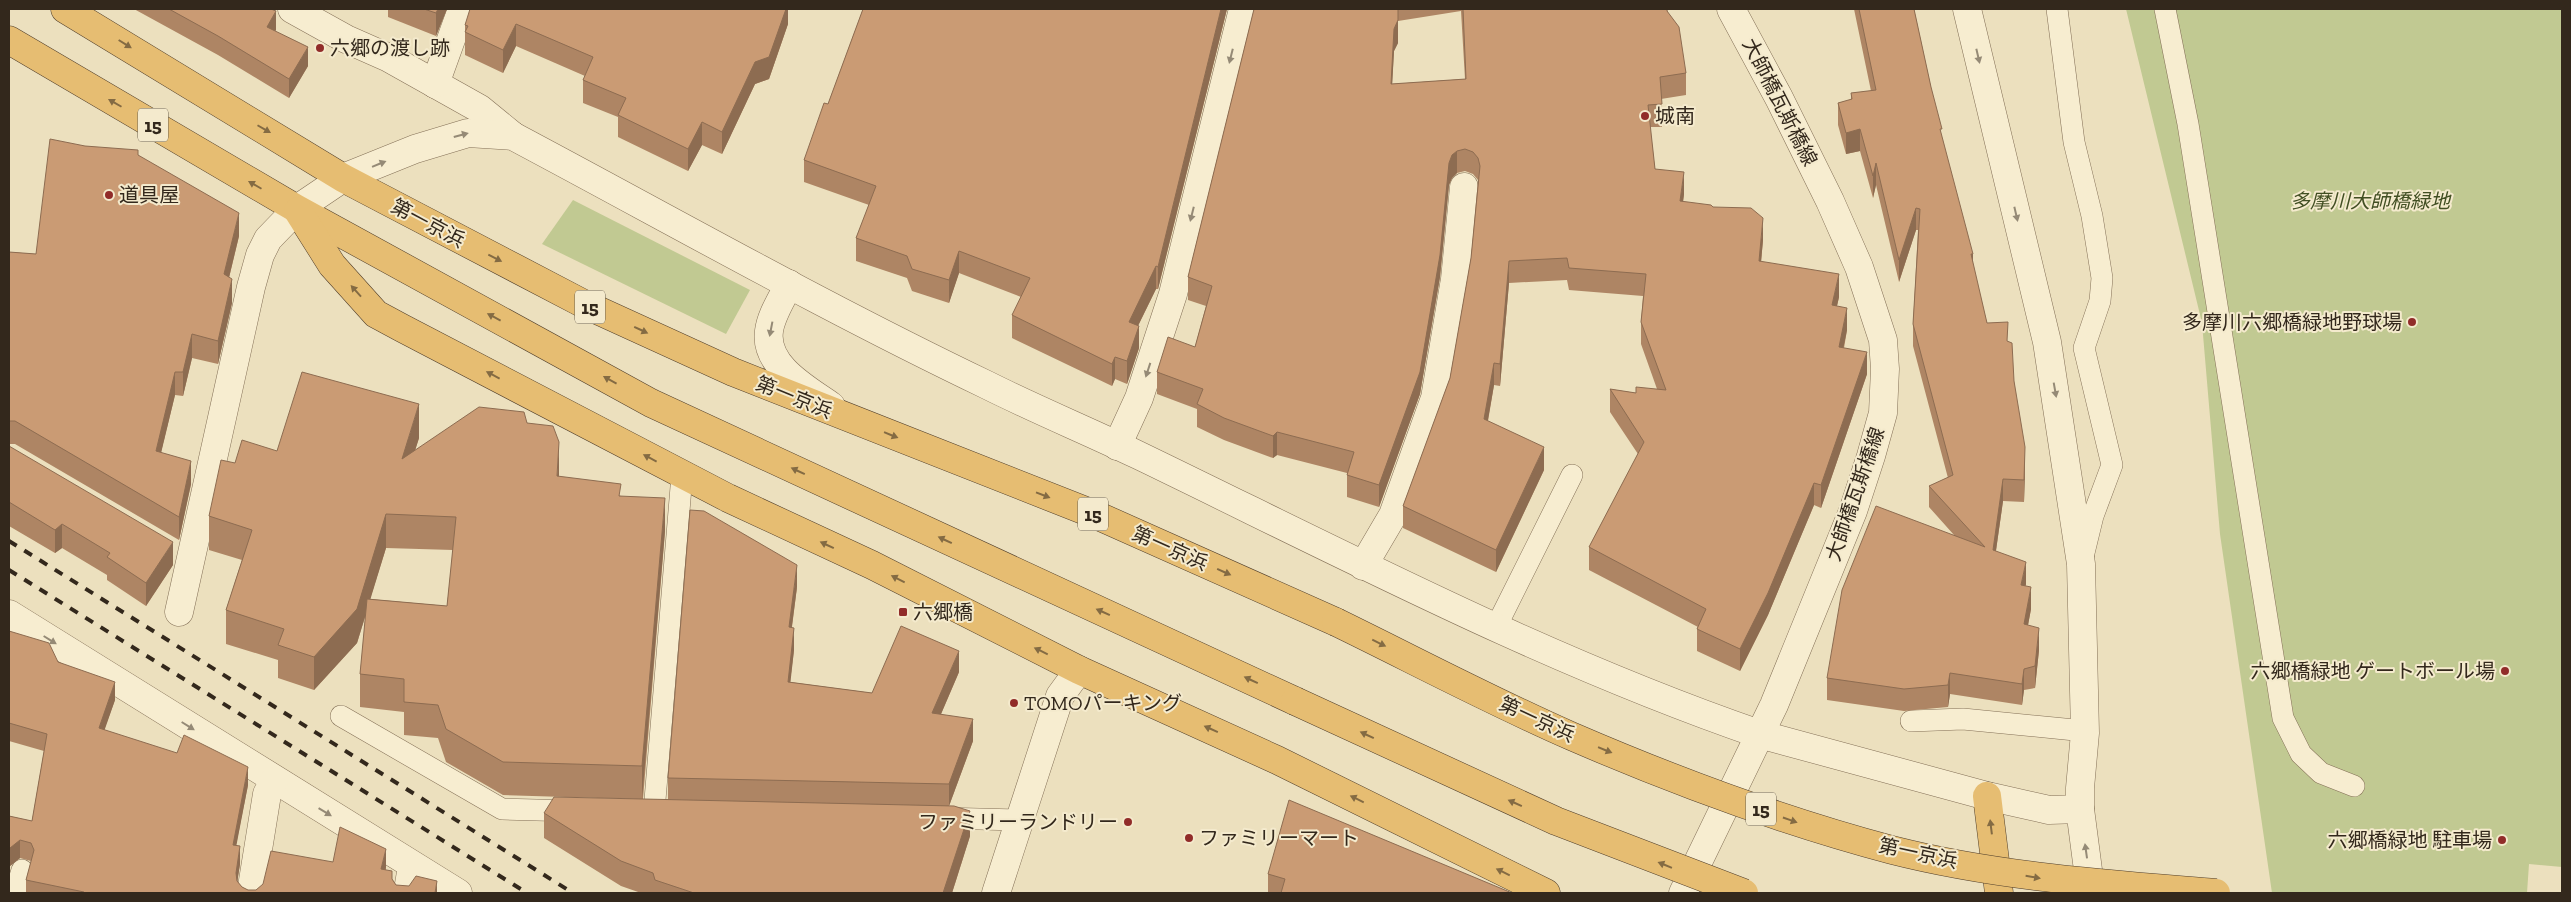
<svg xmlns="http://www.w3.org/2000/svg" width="2571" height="902" font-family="'Zilla Slab','Noto Sans JP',serif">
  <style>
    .green { fill: #c1c992 }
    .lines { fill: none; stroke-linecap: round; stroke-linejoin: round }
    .service-casing { stroke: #847057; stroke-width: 22 }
    .minor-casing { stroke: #847057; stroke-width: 29 }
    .tertiary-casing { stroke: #847057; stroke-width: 29 }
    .trunk-casing { stroke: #513f2c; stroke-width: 29 }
    .service { stroke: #f7edd0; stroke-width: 21 }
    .minor { stroke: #f7edd0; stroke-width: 28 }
    .tertiary { stroke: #f7edd0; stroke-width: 28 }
    .trunk { stroke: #e6bd72; stroke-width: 28 }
    .rail { stroke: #33281c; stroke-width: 4; stroke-dasharray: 9 9; stroke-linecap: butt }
    .trunk-bridge-casing { stroke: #513f2c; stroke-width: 29; stroke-linecap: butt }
    .trunk-bridge { stroke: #e6bd72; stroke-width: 28 }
    .wall { fill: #ae8564; fill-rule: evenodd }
    .shaded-wall { fill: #8d6c51 }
    .building { fill: #ca9b74; stroke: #8d6c51 }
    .oneway { fill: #846b43 }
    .oneway2 { fill: #958a76 }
    .poi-dot { fill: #912c29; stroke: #f4eacd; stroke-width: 2 }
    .labels { text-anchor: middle; stroke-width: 4; stroke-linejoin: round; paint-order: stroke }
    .shield { fill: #f4eacd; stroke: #6d6251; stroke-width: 1 }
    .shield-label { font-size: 19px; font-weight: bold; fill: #33281c }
    .poi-label { font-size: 20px; fill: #33281c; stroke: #f4eacd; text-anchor: start }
    .street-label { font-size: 20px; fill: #33281c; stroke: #f4eacd }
    .park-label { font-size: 20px; font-style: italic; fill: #424f23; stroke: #f4eacd }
  </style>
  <rect width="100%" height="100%" fill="#ece0be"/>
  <g class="green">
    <polygon points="2126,9 2562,9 2562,867 2529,864 2527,893 2272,893 2220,534 2202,323"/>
    <polygon points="573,200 750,290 726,334 542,244"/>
  </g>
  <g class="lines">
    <defs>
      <g id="service">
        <polyline points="2057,9 2074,142 2092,216 2102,278 2100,301 2084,348 2112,465 2093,516 2083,557"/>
        <polyline points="2165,9 2188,124 2283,718 2301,754 2321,773 2354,786"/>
        <polyline points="1495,629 1572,475"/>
        <polyline points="341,716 502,809 575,811"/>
        <polyline points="1911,721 1963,719 2085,731"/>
        <polyline points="654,812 682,475"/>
        <polyline points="941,818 1020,820"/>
        <polyline points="15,893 22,870"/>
        <polyline points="404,893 409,863"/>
      </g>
      <g id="minor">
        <polyline points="292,9 346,39 389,58 480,109 513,136"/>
        <polyline points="1967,9 2047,342 2081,564 2085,733 2080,788 2080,809 2091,893"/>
        <polyline points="435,84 462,9"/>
        <polyline points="1117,446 1139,398 1173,294 1243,9"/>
        <polyline points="1363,566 1393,515 1435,398 1455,279 1464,187"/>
        <polyline points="179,612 251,287 260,255 268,239 297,209"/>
        <polyline points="9,614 458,893"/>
        <polyline points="1759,734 1987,796 2049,810 2080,809"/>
        <polyline points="251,893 267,794 274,781"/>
        <polyline points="996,893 1060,696 1079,670"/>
      </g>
      <g id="tertiary">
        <path d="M297,209L343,178L415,149L468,133L513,136C671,220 826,308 987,385C1037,410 1088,431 1138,455C1343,554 1544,660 1759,734"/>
        <path d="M789,284C782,299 771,315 769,331C764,366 807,389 831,406"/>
        <polyline points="1683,893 1774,705 1853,511 1871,456 1883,413 1885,369 1883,340 1859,267 1830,201 1779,98 1731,9"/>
      </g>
      <g id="trunk">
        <polyline points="65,9 343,178 584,304 733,372 1096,515 1336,622"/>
        <polyline points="9,40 297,209 651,403 1295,701"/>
        <polyline points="298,211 332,265 376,314 402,328 728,498 872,565 1079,670 1277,760 1546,893"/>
        <polyline points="1987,796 1999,893"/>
      </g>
    </defs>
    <use href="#service" class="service-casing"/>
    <use href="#minor" class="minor-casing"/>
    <use href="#tertiary" class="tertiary-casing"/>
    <use href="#trunk" class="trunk-casing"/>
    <use href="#service" class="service"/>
    <use href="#minor" class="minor"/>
    <use href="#tertiary" class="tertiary"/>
    <use href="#trunk" class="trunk"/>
    <g class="rail">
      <polyline points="9,541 573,893"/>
      <polyline points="9,570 527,893"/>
    </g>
    <defs>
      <g id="trunk-bridge">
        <path d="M1336,622C1414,660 1491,701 1571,736C1675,781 1783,821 1892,850C1998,877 2108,884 2216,893"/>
        <polyline points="1295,701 1556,821 1744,893"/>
      </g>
    </defs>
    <use href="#trunk-bridge" class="trunk-bridge-casing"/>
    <use href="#trunk-bridge" class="trunk-bridge"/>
  </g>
  <g class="wall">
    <polygon points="134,9 271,9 275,31 308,66 289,98 218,55"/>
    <polygon points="388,9 447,9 436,36 388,17"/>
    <polygon points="788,9 788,24 769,79 755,84 722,154 702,145 688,171 618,137 618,117 583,103 583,80 585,76 516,46 503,73 465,55 465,25"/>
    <polygon points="863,9 1227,9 1158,289 1156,289 1138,326 1139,348 1127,384 1115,379 1112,386 1012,338 1012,315 1021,297 959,273 949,303 912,291 907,278 856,261 856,238 869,205 804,182 804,160 828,104"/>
    <path d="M1254,9H1667L1686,73V95L1661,99L1662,127H1650L1655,169L1684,194L1683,202L1713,207L1763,240L1761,262L1839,297L1837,306L1847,330L1844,348L1867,374L1821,508L1814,505L1768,615L1740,671L1697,651V629L1698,627L1589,570V547L1638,454L1610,412V389L1636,393L1657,389L1641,344V322L1643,296L1569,290L1567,280L1509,283L1500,386L1494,385L1488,421L1544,470L1496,572L1403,528V506L1450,378L1471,258L1478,180L1473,174L1465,171L1457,173L1452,178L1449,185L1440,277L1420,394L1379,507L1347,497V473L1277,455L1273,458L1224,440L1197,427V409L1157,394V372L1195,347L1206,306L1188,300V277ZM1461,11L1465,79L1392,84L1394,51L1398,43V21Z"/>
    <polygon points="1854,9 1914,9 1942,138 1987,323 2008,342 2014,381 2025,469 2024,502 2003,501 1996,551 2026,584 2025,586 2031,609 2028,625 2039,650 2035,688 2024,690 2022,705 1950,694 1948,707 1904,711 1827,700 1827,678 1954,535 1929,507 1929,486 1948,478 1913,346 1913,324 1918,230 1916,230 1899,282 1876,185 1873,198 1860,151 1846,154 1838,125 1838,103 1851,100 1851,93 1871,91"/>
    <polygon points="85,146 138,155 239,236 229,278 232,303 218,364 192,358 183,396 175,395 161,452 191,484 179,540 15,444 9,444 9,252 36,254"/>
    <path d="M527,423L559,477L621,496L665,531L643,799L668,800V778L797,587L792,627L794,650L790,682L872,693L959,672L941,714L973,741L949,806L970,836L952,893H641L621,886L544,838V813L631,799L503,795L446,762L438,738L404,735V712L360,707V674L366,614L357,643L314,690L278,678V660L226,644V610L242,560L209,550V516L235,463L277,451L419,438L415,450ZM386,548L453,550L447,606L370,599Z"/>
    <polygon points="9,446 173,565 146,606 107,580 107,575 62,548 55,553 9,526"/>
    <polygon points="9,631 58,662 115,700 104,730 248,785 236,845 240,864 237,881 242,887 248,890 256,890 333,862 386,867 386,870 396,885 437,893 26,893 26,880 31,861 20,858 10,866 9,816 32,821 44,751 9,741"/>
    <polygon points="1268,874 1512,893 1268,893"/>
  </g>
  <g class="shaded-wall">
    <polygon points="438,9 447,9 436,36 436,13"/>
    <polygon points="786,9 788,9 788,24 769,79 755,84 722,154 722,132 755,62"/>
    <polygon points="1221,9 1227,9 1158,289 1158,267"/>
    <polygon points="276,11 276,30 267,46 267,27"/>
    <polygon points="1398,20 1398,43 1394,51 1391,106 1391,84 1394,29"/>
    <polygon points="516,24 516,46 503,73 503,50"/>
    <polygon points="308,47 308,66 289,98 289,79"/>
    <polygon points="702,122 702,145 688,171 688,149"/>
    <polygon points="1860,129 1860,151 1846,154 1846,133"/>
    <polygon points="1457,151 1457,173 1452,178 1449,185 1440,277 1420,394 1379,507 1379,485 1449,163 1452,155"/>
    <polygon points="1876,163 1876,185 1873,198 1873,176"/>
    <polygon points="1684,172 1684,194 1680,224 1680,201"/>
    <polygon points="1916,208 1916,230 1899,282 1899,260"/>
    <polygon points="239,213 239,236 224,298 224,274"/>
    <polygon points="1763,218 1763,240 1759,284 1759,261"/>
    <polygon points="959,251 959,273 949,303 949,280"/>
    <polygon points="1971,254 1973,254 1973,276"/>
    <polygon points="1509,261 1509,283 1500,386 1500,364"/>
    <polygon points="1156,266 1156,289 1129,344 1129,322"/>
    <polygon points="1839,274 1839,297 1832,327 1832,305"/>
    <polygon points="232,279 232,303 218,364 218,341"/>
    <polygon points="1847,308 1847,330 1839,369 1839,347"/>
    <polygon points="1139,326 1139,348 1127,384 1127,361"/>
    <polygon points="192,334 192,358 183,396 183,372"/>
    <polygon points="1867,352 1867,374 1821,508 1821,485"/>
    <polygon points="1115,357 1115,379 1112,386 1112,364"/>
    <polygon points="1494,363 1494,385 1484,442 1484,419"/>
    <polygon points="175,372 175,395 156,474 156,451"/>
    <polygon points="419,404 419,438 402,492 402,459"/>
    <polygon points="1277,432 1277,455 1273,458 1273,436"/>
    <polygon points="559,442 559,475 557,510 557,476"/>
    <polygon points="1544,447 1544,470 1496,572 1496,550"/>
    <polygon points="2025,447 2025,469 2024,502 2024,480"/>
    <polygon points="191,461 191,484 179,540 179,517"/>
    <polygon points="2003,479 2003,501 1993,571 1993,550"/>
    <polygon points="1814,483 1814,505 1768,615 1740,671 1740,649"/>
    <polygon points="665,498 665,531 642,799 642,766"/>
    <polygon points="386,514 386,548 357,643 314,690 314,657"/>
    <polygon points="62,524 62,548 55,553 55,530"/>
    <polygon points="173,542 173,565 146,606 146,583"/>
    <polygon points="2026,562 2026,584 2021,607 2021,585"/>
    <polygon points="797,565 797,587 789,648 789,627"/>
    <polygon points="2031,587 2031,609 2024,646 2024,624"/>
    <polygon points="794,628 794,650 788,704 788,682"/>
    <polygon points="2039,628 2039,650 2035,688 2035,666"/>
    <polygon points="959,651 959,672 932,735 932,713"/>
    <polygon points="2024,669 2024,690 2022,705 2022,684"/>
    <polygon points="1950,673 1950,694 1948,707 1948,685"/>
    <polygon points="115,682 115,700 99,746 99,728"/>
    <polygon points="973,719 973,741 949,806 949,784"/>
    <polygon points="248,767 248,785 233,863 233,845"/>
    <polygon points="970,811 970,836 952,893 943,893"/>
    <polygon points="20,840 20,858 10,866 9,871 9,853 10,848"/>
    <polygon points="240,846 240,864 236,891 236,873"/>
    <polygon points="386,849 386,867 381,887 381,869"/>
    <polygon points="437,881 437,893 435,893"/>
  </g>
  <g class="building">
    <polygon points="169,9 271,9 276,11 267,27 308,47 289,79 218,36"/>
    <polygon points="424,9 438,9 436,13"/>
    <polygon points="470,9 786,9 769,57 755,62 722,132 702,122 688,149 618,115 626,98 583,80 593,57 516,24 503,50 465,32 468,26 465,25"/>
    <polygon points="863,9 1221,9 1158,267 1156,266 1129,322 1139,326 1127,361 1115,357 1112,364 1012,315 1030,278 959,251 949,280 912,269 907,256 856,238 876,186 804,160 824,103 828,104"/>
    <polygon points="1254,9 1398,9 1398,20 1394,29 1391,84 1466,79 1463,9 1667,9 1667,11 1679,27 1686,73 1660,77 1662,104 1648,105 1655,169 1684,172 1680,201 1711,205 1713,207 1751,208 1763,218 1759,261 1839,274 1832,305 1847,308 1839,347 1867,352 1821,485 1814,483 1768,593 1740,649 1697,629 1706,609 1589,547 1644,442 1610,389 1636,393 1636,387 1666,390 1641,322 1646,274 1569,268 1567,258 1509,261 1500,364 1494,363 1484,419 1544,447 1496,550 1403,506 1450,378 1471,258 1480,166 1478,158 1473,152 1465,149 1457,151 1452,155 1449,163 1440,255 1420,372 1379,485 1347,475 1354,452 1277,432 1273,436 1224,418 1197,404 1203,389 1157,372 1168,337 1195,347 1212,286 1188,277"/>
    <polygon points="1859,9 1914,9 1931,87 1942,129 1940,129 1973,254 1971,254 1987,323 2008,322 2007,341 2012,343 2014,381 2025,447 2024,480 2003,479 1993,550 2026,562 2021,585 2031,587 2024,624 2039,628 2035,666 2024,669 2022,684 1950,673 1948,685 1904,689 1827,678 1842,590 1876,506 1985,547 1929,486 1953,475 1913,324 1920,209 1916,208 1899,260 1876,163 1873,176 1860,129 1846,133 1838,103 1852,99 1851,93 1876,90"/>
    <polygon points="50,139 85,146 138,150 138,155 239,213 224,274 232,279 218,341 192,334 183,372 175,372 156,451 191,461 179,517 15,421 9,421 9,252 36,254"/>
    <polygon points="302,372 419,404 402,459 479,407 524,412 527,423 553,426 559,442 557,476 621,484 619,496 665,498 642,766 503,762 446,729 438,705 404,702 404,679 360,674 367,599 447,606 456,517 386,514 357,609 314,657 278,645 284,629 226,610 252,530 209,516 221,460 235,463 242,440 277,451"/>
    <polygon points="9,446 173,542 146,583 107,557 110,553 62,524 55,530 9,502"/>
    <polygon points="690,510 704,511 797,565 789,627 794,628 788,682 872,693 901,626 959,651 932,713 973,719 949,784 668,778"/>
    <polygon points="9,631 49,643 58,662 115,682 99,728 177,753 184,735 248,767 233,845 240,846 236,873 237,881 242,887 248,890 256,890 263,884 271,851 333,862 340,827 386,849 381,869 392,871 392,879 396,885 409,886 416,876 437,881 435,893 436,893 84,893 84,892 26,880 34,850 31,843 20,840 10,848 9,853 9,816 32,821 47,734 9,723"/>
    <polygon points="554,797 954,806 970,811 943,893 694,893 655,880 653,873 621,861 544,813"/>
    <polygon points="1289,800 1512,893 1281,893 1285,879 1268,874"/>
  </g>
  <defs><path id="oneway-solid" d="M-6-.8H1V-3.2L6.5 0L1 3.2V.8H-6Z" transform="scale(1.25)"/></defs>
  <g class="oneway">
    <use href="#oneway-solid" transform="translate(125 44) rotate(32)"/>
    <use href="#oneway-solid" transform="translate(115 103) rotate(-150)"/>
    <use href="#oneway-solid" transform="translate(264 129) rotate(30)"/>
    <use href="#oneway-solid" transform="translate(255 185) rotate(-150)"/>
    <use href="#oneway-solid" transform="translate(495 258) rotate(27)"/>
    <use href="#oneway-solid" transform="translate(356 291) rotate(-132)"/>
    <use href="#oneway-solid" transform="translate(494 317) rotate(-152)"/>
    <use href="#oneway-solid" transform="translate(641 330) rotate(25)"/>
    <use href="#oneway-solid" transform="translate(493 375) rotate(-152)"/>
    <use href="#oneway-solid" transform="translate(610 380) rotate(-151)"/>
    <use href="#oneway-solid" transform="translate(891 435) rotate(22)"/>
    <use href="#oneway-solid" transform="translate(650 458) rotate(-152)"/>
    <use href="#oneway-solid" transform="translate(798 471) rotate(-155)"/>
    <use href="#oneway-solid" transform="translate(1043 495) rotate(21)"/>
    <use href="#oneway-solid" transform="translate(945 540) rotate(-155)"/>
    <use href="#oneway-solid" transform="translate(827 545) rotate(-155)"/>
    <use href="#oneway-solid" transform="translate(1224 572) rotate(24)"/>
    <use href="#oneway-solid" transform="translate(898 579) rotate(-153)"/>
    <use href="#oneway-solid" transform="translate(1103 612) rotate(-156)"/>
    <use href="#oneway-solid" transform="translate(1379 643) rotate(26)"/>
    <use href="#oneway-solid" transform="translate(1041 651) rotate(-154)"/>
    <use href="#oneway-solid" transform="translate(1251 680) rotate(-155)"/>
    <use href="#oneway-solid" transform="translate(1211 729) rotate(-156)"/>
    <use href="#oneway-solid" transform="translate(1367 735) rotate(-155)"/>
    <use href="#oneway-solid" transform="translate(1605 750) rotate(22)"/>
    <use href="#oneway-solid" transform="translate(1357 799) rotate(-154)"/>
    <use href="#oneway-solid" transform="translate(1515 803) rotate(-156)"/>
    <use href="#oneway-solid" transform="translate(1790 820) rotate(19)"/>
    <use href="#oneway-solid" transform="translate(1991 827) rotate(-97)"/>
    <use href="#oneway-solid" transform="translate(1665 865) rotate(-158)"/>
    <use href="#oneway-solid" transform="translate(1503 872) rotate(-154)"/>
    <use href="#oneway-solid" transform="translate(2033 877) rotate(10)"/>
  </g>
  <g class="oneway2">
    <use href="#oneway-solid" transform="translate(1231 56) rotate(104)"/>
    <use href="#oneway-solid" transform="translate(1978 56) rotate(77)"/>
    <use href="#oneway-solid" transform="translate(461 135) rotate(-15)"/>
    <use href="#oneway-solid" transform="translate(379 164) rotate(-22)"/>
    <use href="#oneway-solid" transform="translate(1192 214) rotate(104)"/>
    <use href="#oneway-solid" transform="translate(2016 214) rotate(77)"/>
    <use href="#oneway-solid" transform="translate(771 329) rotate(101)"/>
    <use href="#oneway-solid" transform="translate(1148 370) rotate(108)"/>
    <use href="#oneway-solid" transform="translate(2055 390) rotate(80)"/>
    <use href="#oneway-solid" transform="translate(50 640) rotate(32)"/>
    <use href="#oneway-solid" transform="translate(188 726) rotate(32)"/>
    <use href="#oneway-solid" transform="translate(325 812) rotate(31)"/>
    <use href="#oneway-solid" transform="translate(2086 851) rotate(-98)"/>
  </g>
  <g class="poi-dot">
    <circle cx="320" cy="48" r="5"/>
    <circle cx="1645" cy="116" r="5"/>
    <circle cx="109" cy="195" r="5"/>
    <circle cx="2412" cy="322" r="5"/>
    <rect x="898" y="607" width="10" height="10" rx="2.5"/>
    <circle cx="2505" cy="671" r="5"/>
    <circle cx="1014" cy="703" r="5"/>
    <circle cx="1128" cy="822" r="5"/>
    <circle cx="1189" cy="838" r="5"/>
    <circle cx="2502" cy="840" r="5"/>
  </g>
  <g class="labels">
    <g class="shield">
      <rect x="138" y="108.5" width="30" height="33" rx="4"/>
      <rect x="575" y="290.5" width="30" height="33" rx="4"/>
      <rect x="1078" y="497.5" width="30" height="33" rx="4"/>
      <rect x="1746" y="792.5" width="30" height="33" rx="4"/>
    </g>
    <g class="shield-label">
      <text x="153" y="132">15</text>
      <text x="590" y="314">15</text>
      <text x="1093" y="521">15</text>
      <text x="1761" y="816">15</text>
    </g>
    <g class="poi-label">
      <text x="330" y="55">六郷の渡し跡</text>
      <text x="1655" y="123">城南</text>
      <text x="119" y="202">道具屋</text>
      <text x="2402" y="329" text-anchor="end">多摩川六郷橋緑地野球場</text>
      <text x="913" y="619">六郷橋</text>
      <text x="2495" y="678" text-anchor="end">六郷橋緑地 ゲートボール場</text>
      <text x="1024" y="710">TOMOパーキング</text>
      <text x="1118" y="829" text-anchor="end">ファミリーランドリー</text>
      <text x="1199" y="845">ファミリーマート</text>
      <text x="2492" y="847" text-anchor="end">六郷橋緑地 駐車場</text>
    </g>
    <g class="street-label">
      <text transform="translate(1780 102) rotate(63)" y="7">大師橋瓦斯橋線</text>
      <text transform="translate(428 223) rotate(28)" y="7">第一京浜</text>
      <text transform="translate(794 397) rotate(22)" y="7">第一京浜</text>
      <text transform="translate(1855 494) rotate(-71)" y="7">大師橋瓦斯橋線</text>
      <text transform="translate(1170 548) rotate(24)" y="7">第一京浜</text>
      <text transform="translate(1537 719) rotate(25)" y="7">第一京浜</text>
      <text transform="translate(1918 853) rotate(12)" y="7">第一京浜</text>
    </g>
    <g class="park-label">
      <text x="2370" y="208">多摩川大師橋緑地</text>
    </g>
  </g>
  <rect width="2571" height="902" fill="none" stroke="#33281c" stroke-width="20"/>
</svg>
